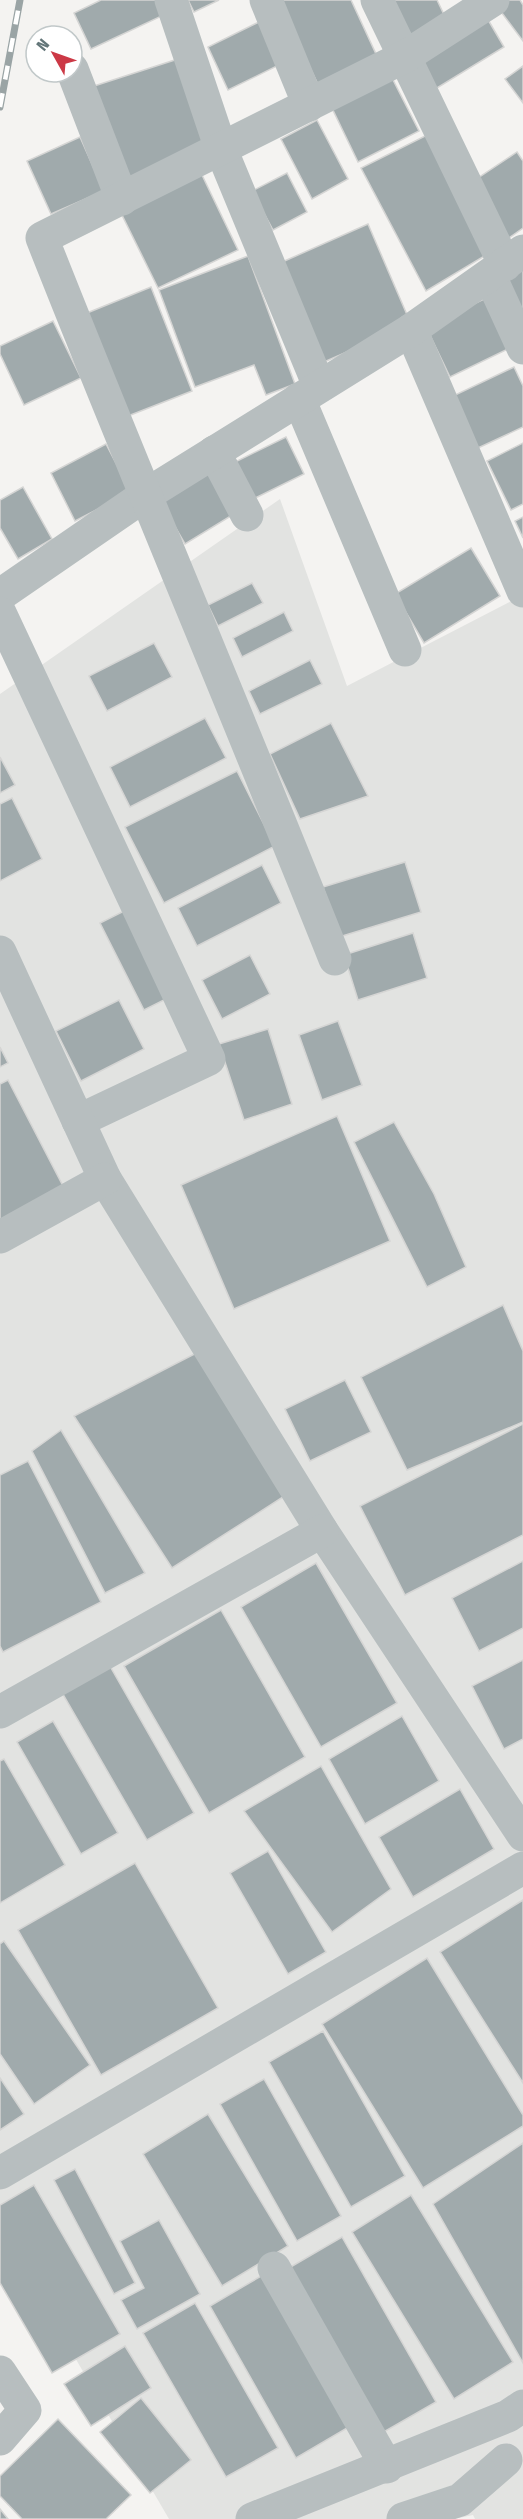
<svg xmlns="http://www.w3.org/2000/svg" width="523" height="2519" font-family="'Fira Sans Condensed',sans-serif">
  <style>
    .built { fill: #e2e3e1 }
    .building { fill: #a0aaac; stroke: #d5d5d4; stroke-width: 1.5 }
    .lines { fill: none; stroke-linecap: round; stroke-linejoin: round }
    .minor { stroke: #b7bebf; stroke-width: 33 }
    .rail-casing { stroke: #9aa4a5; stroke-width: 7 }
    .rail { stroke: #fff; stroke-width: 4.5; stroke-dasharray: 14; stroke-linecap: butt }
  </style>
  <rect width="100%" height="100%" fill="#f4f3f1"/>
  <polygon class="built" points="280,499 347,686 523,595 523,2519 475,2519 473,2515 454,2519 169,2519 0,2229 0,694"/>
  <g class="building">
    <polygon points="101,0 160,0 166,14 91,49 74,13"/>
    <polygon points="188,0 219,0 194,12"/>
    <polygon points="278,0 351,0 382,67 323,95"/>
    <polygon points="388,0 437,0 447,21 404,44"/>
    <polygon points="503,0 520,0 523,5 523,41 496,5"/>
    <polygon points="487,18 504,47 432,91 415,62"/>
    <polygon points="265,19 285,62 228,90 208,47"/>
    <polygon points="181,58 210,151 120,180 91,87"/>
    <polygon points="523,66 523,103 505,79"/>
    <polygon points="391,76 419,131 358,162 331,106"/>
    <polygon points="317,120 348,179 312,199 281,139"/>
    <polygon points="437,130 496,249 426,291 361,168"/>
    <polygon points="80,137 104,191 51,214 27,161"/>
    <polygon points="517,152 523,161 523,228 506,240 469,184"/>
    <polygon points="201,173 238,250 158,288 121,213"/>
    <polygon points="287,173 307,212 273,230 252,191"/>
    <polygon points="368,224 411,324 324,362 280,263"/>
    <polygon points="248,256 295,384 266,395 254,365 195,387 159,290"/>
    <polygon points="523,267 523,315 501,280"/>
    <polygon points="151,287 192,391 128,416 87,313"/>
    <polygon points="484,299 508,349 450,377 426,327"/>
    <polygon points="53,321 81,378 24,405 0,354 0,346"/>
    <polygon points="514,367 523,386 523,427 478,448 453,396"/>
    <polygon points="286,437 304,474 245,503 227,466"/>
    <polygon points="523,443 523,504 511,510 487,461"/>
    <polygon points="106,444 131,492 75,521 51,473"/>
    <polygon points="216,465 239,511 185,544 159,499"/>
    <polygon points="23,487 52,539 18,559 0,528 0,500"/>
    <polygon points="523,517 523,538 515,521"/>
    <polygon points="471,548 500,596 424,643 395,594"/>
    <polygon points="252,583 263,603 218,626 208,605"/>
    <polygon points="284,612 293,631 242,657 233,638"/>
    <polygon points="154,643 172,677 107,711 89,676"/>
    <polygon points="310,660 322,684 260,714 249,691"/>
    <polygon points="205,718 226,758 130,807 110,767"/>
    <polygon points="331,723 368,796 300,819 270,754"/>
    <polygon points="0,757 15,785 0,793"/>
    <polygon points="237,771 275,846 164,903 125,827"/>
    <polygon points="12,798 42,859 0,881 0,804"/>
    <polygon points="405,862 421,912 339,937 323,887"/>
    <polygon points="262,865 281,903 197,946 178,908"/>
    <polygon points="132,907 176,994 144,1010 100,923"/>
    <polygon points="413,933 427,978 358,1000 344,955"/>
    <polygon points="250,955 270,994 222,1019 202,980"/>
    <polygon points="119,1000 144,1049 81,1081 56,1031"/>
    <polygon points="338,1021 362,1085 322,1100 299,1035"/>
    <polygon points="268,1029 292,1104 244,1120 219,1044"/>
    <polygon points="0,1047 8,1063 0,1067"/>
    <polygon points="8,1080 64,1188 0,1221 0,1084"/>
    <polygon points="337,1116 390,1241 234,1309 181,1185"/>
    <polygon points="394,1122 434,1194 466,1267 427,1287 354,1142"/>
    <polygon points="503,1305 523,1351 523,1422 407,1470 361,1377"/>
    <polygon points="206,1348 283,1497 172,1568 74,1416"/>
    <polygon points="345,1380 371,1432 310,1461 285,1409"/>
    <polygon points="523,1424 523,1535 405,1595 360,1506"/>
    <polygon points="61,1430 145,1573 105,1593 32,1451"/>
    <polygon points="28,1461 101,1602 3,1652 0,1646 0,1475"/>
    <polygon points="523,1561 523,1628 479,1651 452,1598"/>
    <polygon points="316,1563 397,1703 321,1747 241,1607"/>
    <polygon points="221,1610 305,1757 209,1813 124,1666"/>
    <polygon points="523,1660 523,1739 504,1749 472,1686"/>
    <polygon points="107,1661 194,1813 147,1840 60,1689"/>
    <polygon points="402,1716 439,1781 365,1824 329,1759"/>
    <polygon points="53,1721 118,1833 81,1854 17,1742"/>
    <polygon points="4,1759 65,1865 0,1903 0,1761"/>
    <polygon points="321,1766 391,1889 332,1932 244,1811"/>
    <polygon points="460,1789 494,1849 413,1897 379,1837"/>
    <polygon points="268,1851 326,1952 288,1974 230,1873"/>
    <polygon points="135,1863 218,2008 101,2075 18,1930"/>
    <polygon points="523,1900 523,2083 440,1952"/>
    <polygon points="4,1941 90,2065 34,2104 0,2054 0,1944"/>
    <polygon points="427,1958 523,2115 523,2126 423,2188 322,2024"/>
    <polygon points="323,2031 405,2176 351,2207 269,2062"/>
    <polygon points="0,2078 24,2114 0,2130"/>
    <polygon points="264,2079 341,2216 297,2241 220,2104"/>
    <polygon points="208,2114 288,2246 222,2286 143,2154"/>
    <polygon points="523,2143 523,2363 433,2204"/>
    <polygon points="75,2169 135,2283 114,2294 54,2180"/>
    <polygon points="34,2185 120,2334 52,2373 0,2283 0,2205"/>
    <polygon points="411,2195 513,2362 454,2399 352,2232"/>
    <polygon points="159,2220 200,2294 137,2329 121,2300 144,2288 120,2241"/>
    <polygon points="342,2237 436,2402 375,2437 282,2272"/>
    <polygon points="268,2272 354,2424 296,2458 210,2306"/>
    <polygon points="195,2303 278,2448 226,2477 143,2333"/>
    <polygon points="125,2346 151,2388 91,2426 64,2384"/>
    <polygon points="141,2398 191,2460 150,2493 100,2432"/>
    <polygon points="58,2419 131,2495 106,2519 22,2519 0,2496 0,2476"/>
    <polygon points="0,2509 8,2519 0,2519"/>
  </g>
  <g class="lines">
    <g class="minor">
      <polyline points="171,0 221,149 319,386"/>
      <polyline points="266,0 309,105"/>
      <polyline points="377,0 505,265"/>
      <polyline points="72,69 122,199"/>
      <polyline points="490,276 523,348"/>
      <polyline points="411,330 523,591"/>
      <polyline points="299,399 405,650"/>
      <polyline points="214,452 247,515"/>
      <polyline points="0,595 144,496 411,330 523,251"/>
      <polyline points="0,613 209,1059 78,1121"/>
      <polyline points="0,952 105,1179 322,1531 523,1835"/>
      <path d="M335,959C239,718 137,479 42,238L406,56L493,0"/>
      <polyline points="0,1237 105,1179"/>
      <polyline points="0,1712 322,1531"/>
      <polyline points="0,2173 523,1868"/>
      <polyline points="274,2268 387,2467"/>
      <polyline points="0,2372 25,2410 0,2439"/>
      <polyline points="252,2519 508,2416 523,2406"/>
      <polyline points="403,2519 460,2500 506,2460"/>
    </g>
    <defs>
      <polyline id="rail" points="0,107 20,0"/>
    </defs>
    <use href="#rail" class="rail-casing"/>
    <use href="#rail" class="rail"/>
  </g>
  <g transform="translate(54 54) rotate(310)"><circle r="28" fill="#ffffff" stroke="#c1c8c9" stroke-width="1.5"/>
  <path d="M0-4.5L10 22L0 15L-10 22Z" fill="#cc3946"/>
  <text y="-9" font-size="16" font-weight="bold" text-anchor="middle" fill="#637679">N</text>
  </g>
</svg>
